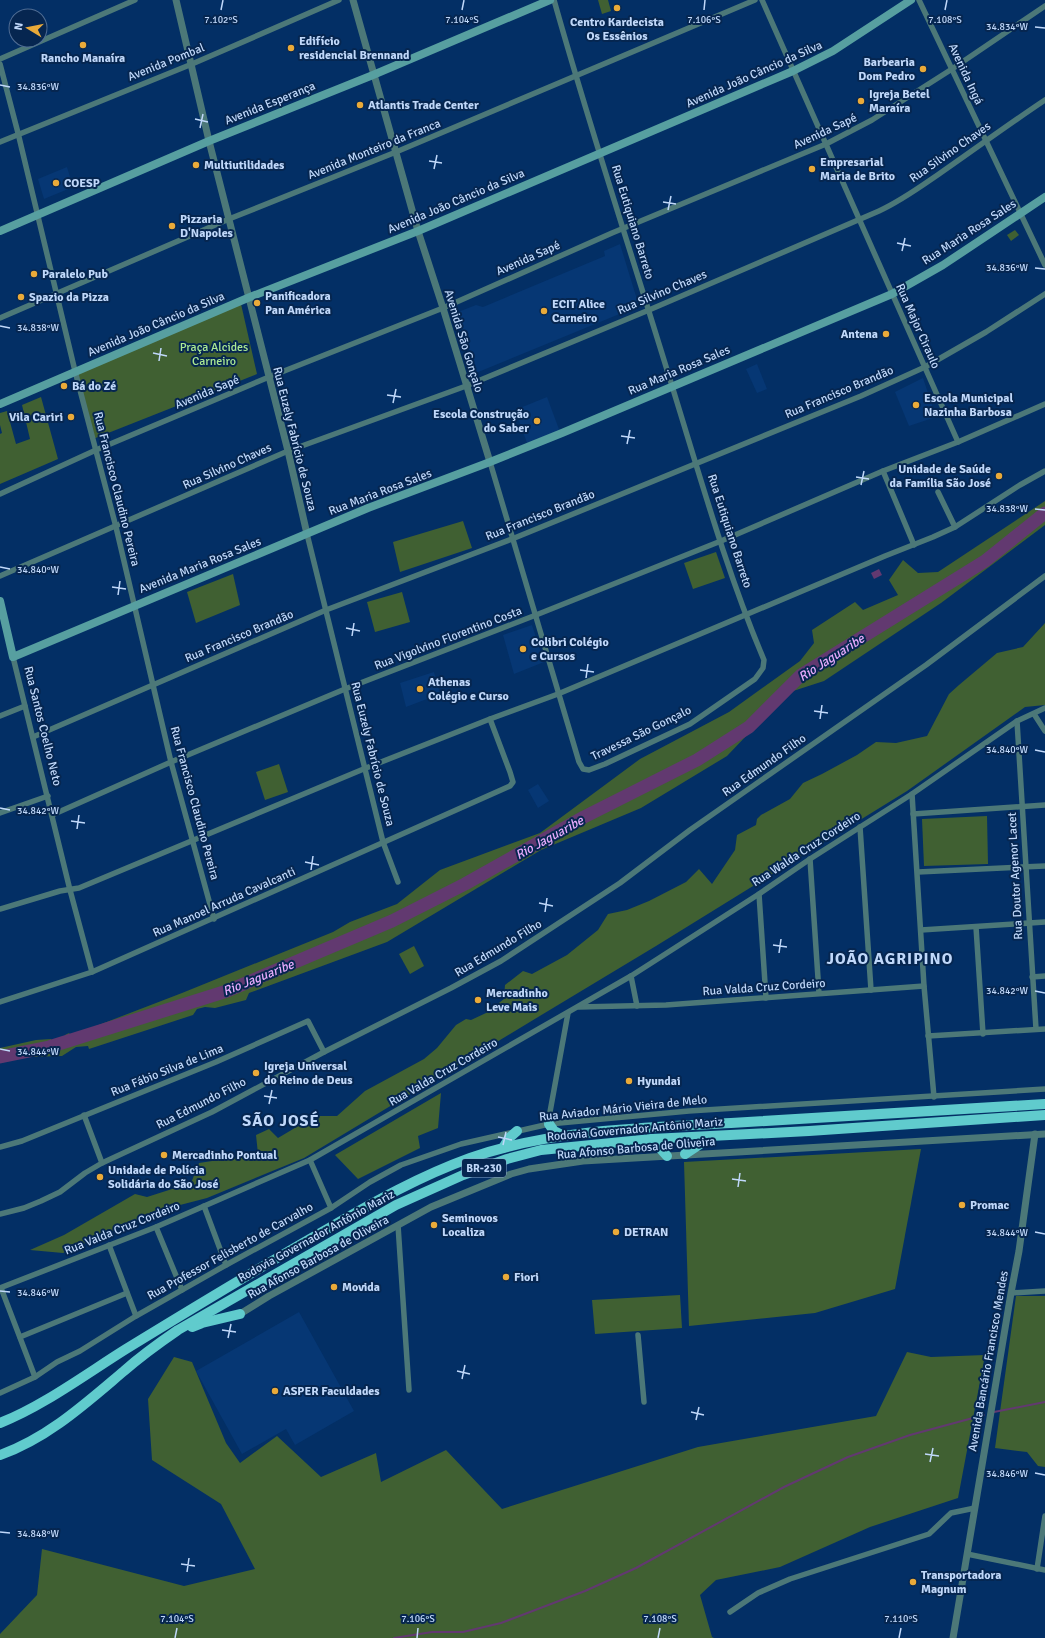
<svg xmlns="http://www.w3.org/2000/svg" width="1045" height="1638" font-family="Signika,sans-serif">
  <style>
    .built { fill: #063774 }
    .green { fill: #406032 }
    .water { fill: #623970 }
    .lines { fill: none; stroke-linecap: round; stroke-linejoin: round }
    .stream { stroke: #623970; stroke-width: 2 }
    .river { stroke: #623970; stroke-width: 13 }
    .minor { stroke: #4c7878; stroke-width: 5.5 }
    .tertiary { stroke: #4c7878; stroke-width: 7 }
    .secondary { stroke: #579fa0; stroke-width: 8 }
    .trunk { stroke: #60cbcd; stroke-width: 10 }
    .ticks { fill: none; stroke: #c0d8fa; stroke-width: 1.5 }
    .poi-dot { fill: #eaaa39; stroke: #062650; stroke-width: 1.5 }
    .labels { text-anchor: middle; stroke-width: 4; stroke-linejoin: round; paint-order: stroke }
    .shield { fill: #062650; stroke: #88a3c7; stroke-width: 1 }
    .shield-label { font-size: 11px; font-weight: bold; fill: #c0d8fa }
    .poi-label { font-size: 12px; font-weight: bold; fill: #c0d8fa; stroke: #062650; text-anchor: start }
    .street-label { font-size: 12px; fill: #c0d8fa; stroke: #062650 }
    .park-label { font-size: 12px; fill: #ace993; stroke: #062650 }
    .water-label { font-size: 13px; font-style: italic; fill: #e8abfd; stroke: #062650 }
    .district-label { font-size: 16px; font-weight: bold; letter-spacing: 1px; fill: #c0d8fa; stroke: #062650 }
    .ticks-label { font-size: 10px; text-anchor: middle; fill: #c0d8fa; stroke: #062650; stroke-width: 4; stroke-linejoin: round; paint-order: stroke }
  </style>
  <rect width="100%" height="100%" fill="#032f65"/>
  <g class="built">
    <polygon points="67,167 73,187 44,199 38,179"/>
    <polygon points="620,244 639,306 471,375 453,314 476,305 483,307 605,256 604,251"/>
    <polygon points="757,364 767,389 757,393 746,369"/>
    <polygon points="923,378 936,417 909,426 895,392"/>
    <polygon points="547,397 560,432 527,443 515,410"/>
    <polygon points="532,625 544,662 514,674 503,635"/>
    <polygon points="434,672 440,694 406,707 400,683"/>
    <polygon points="538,784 549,801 538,808 528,790"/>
    <polygon points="299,1312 354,1411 295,1445 286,1429 242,1454 196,1371"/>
  </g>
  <g class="green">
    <polygon points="598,0 608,0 611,11 602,14"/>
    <polygon points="1015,230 1019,235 1011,241 1007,235"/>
    <polygon points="241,304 257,374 93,439 76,375"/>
    <polygon points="41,397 58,459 0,484 0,434 2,433 0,425 0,413 7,411 16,444 30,439 22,405"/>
    <polygon points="1045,501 1045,525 941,603 824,681 787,693 727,756 641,808 541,850 387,942 249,993 246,1000 215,1008 205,1007 197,1009 193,1015 89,1049 88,1046 76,1047 62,1056 27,1057 0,1063 0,1048 36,1040 51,1039 53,1042 63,1041 65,1035 69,1033 71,1036 78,1033 182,993 333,932 350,922 397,904 440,870 540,833 640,759 729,712 800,661 814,643 812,630 855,602 863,610 898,595 889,580 903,560 918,573 938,572"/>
    <polygon points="463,521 472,548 400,572 393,542"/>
    <polygon points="716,552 725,578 693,589 684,563"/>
    <polygon points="233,574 240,605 196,623 187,592"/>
    <polygon points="402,592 410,622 375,632 367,602"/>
    <polygon points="1045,623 1045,705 1025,707 907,791 656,946 304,1158 207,1198 157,1211 63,1253 30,1250 64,1235 135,1194 147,1197 191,1183 199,1163 258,1154 256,1135 269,1129 278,1138 315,1116 337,1116 365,1091 424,1059 437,1048 456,1025 466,1019 471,1020 486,1013 504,999 505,985 523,971 532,974 567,955 598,930 608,914 627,910 649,901 686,882 699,869 712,884 735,850 737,835 756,825 757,819 761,815 790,799 803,783 822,774 857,755 876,742 896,743 927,736 949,694 959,685 997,653 1023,647"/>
    <polygon points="279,764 288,792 265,800 256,772"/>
    <polygon points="987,816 988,864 924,866 922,819"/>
    <polygon points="414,946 424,966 410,974 399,954"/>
    <polygon points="441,1093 438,1128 418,1136 420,1148 358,1179 335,1155"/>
    <polygon points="921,1149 895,1289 815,1313 689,1326 684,1162"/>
    <polygon points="680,1295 682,1328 595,1334 592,1300"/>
    <polygon points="1016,1296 1045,1296 1045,1467 1038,1466 1027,1452 995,1448"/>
    <polygon points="907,1352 931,1357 985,1355 958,1498 870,1527 780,1567 716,1580 700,1595 712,1637 714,1638 0,1638 0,1634 37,1595 42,1549 184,1586 255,1569 221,1504 152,1460 148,1399 174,1357 192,1362 226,1443 240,1463 277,1436 321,1477 376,1453 381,1482 446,1450 502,1509 698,1447 876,1416"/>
  </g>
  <polygon class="water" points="879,569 882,575 874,579 871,573"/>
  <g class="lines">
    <g class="stream">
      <polyline points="994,1412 1045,1402"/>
      <polyline points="394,1638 432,1632 463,1632 501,1623 585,1591 636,1568 784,1487 848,1457 910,1435 984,1415"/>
    </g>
    <polyline class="river" points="0,1057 49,1047 227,991 392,921 465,884 584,817 697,760 749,727 801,675 985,561 1045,513"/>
    <g class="minor">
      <polyline points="762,0 958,442"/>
      <polyline points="919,0 1045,265"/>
      <polyline points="0,59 135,0"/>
      <polyline points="0,64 18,133 75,371 116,527 171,762 214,919"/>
      <polyline points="0,142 192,64 339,0"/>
      <polyline points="0,318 229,219 396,152 755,0"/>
      <path d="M490,462L579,762L583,769L589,770L605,764L690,724L755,679L763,668L764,660C725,568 698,469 668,373C630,249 589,125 554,0"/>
      <polyline points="883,471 914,545"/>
      <polyline points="938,492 955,527"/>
      <polyline points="0,494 96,450 269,377 443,308 612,233 826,144 872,120 952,69 1045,6"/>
      <polyline points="307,534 383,842 398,882"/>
      <path d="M0,576L288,451L466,386L649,310L879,211C901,201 920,187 939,174C975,149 1009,124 1045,100"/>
      <polyline points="13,657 70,890 92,972"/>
      <polyline points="1034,714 1045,731"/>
      <polyline points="0,716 25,706"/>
      <polyline points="1017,721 1036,1029"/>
      <polyline points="33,737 326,610 512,539 861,396 925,367 986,332 1045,294"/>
      <polyline points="912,794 924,986 934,1097"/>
      <polyline points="0,813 48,796"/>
      <polyline points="913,814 1045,805"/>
      <polyline points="52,815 171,762 345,689 536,615 721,541 883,471 958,442 1045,404"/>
      <polyline points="860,827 871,990"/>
      <polyline points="810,859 819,993"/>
      <polyline points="918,872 1045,866"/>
      <polyline points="759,894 766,998"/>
      <polyline points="0,909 60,891 79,888 366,768 490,719 558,694 885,556 933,537 955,527 1020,485 1045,471"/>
      <polyline points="976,927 983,1034"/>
      <polyline points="921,930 1045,922"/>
      <polyline points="631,976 637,1006"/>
      <polyline points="1032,977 1045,976"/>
      <polyline points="0,1002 92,972 510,786 513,782 510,772 490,719"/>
      <polyline points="579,1007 666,1005 924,986"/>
      <polyline points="928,1036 1045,1029"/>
      <polyline points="84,1115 102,1163"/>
      <polyline points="549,1124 550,1112 568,1013"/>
      <polyline points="0,1147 22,1141 216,1062 308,1021 324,1052"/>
      <polyline points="204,1206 226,1265"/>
      <polyline points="331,1208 370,1182 401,1165 461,1144 549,1124 689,1111 1045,1089"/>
      <polyline points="0,1214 24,1208 41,1201 60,1192 85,1173 102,1163 212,1112 324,1052 451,988 501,961 620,883 690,830 926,665 1045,576"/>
      <polyline points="398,1225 409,1390"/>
      <polyline points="156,1227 182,1290"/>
      <polyline points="109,1245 136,1316"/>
      <polyline points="0,1288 156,1227 310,1160 631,976 759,894 810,859 912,794 1017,721 1045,708"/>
      <polyline points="1,1288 35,1377"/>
      <polyline points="1011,1293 1045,1291"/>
      <polyline points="638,1335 644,1402"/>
      <polyline points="20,1337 127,1293"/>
      <polyline points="0,1393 35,1377 57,1362 80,1351 136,1316 226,1265 331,1208 310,1160"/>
      <polyline points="967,1554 1045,1570"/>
      <polyline points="1037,1569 1045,1516"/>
      <polyline points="730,1612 758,1593 790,1579 929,1534 951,1513 975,1508"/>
    </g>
    <g class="tertiary">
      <polyline points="176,0 209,141 288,451 307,534"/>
      <polyline points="353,0 418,231 443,308 490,462"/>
      <polyline points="240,1314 269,1296 431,1207 511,1174 529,1169 583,1161 1045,1134"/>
      <polyline points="953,1638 1011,1293 1019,1251 1035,1134"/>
    </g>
    <g class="secondary">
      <polyline points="0,231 209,141 373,75 550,0"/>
      <polyline points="0,404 250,297 418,231 793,71 833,51 911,0"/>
      <polyline points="0,601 13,657 368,508 490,462 562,433 892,294 943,265 1045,197"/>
    </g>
    <g class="trunk">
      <polyline points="549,1124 554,1131 564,1136"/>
      <polyline points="652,1139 667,1156"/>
      <polyline points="503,1148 509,1138 517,1131"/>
      <polyline points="685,1154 712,1136"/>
      <polyline points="192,1327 202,1323 240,1314"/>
      <path d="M0,1423C43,1406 86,1374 126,1349C193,1308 260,1267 329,1228C374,1202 420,1176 470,1158C553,1129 644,1128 731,1123C835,1116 940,1110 1045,1104"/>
      <path d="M0,1455C48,1438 86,1403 124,1371C141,1356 159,1343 178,1330L396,1205L463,1175L507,1159L541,1150L652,1139L809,1131L1045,1115"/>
    </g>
  </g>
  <path class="ticks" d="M221,10L223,0M462,10L464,0M704,10L705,0M945,10L947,0M1035,27L1045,28M0,85L10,87M195,119L208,122M200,128L203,114M429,161L442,163M434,169L437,155M663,202L676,204M668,210L671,196M897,243L911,246M902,251L905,238M1035,268L1045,269M0,326L10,328M153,353L167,356M159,361L161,348M387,395L401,397M393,403L396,389M621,436L635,438M627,444L630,430M856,477L869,479M861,485L864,471M1035,509L1045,510M0,567L10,569M112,587L126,589M118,595L120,581M346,628L360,631M352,636L354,623M580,670L594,672M586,678L588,664M814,711L828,713M820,719L822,705M1035,750L1045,752M0,808L10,810M71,821L85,823M77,829L79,815M305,862L319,865M311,870L313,856M539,903L553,906M545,912L547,898M773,945L787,947M779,953L781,939M1035,991L1045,993M0,1049L10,1051M264,1096L277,1098M269,1104L272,1090M498,1137L512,1140M503,1145L506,1132M732,1179L746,1181M738,1187L740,1173M1035,1232L1045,1234M0,1291L10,1292M222,1330L236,1332M228,1338L231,1324M457,1371L470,1374M462,1379L465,1365M691,1412L704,1415M696,1420L699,1407M925,1454L939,1456M930,1462L933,1448M1035,1473L1045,1475M0,1532L10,1533M181,1564L195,1566M187,1572L189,1558M175,1638L177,1628M417,1638L418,1628M658,1638L660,1628M899,1638L901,1628"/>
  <g class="poi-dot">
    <circle cx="617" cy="8" r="4"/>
    <circle cx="83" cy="45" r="4"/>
    <circle cx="291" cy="48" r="4"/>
    <circle cx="923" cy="69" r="4"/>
    <circle cx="861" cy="101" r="4"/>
    <circle cx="360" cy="105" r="4"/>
    <circle cx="196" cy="165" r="4"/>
    <circle cx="812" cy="169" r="4"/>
    <circle cx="56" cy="183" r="4"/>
    <circle cx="172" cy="226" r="4"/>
    <circle cx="34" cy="274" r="4"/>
    <circle cx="21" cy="297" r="4"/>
    <circle cx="257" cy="303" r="4"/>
    <circle cx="544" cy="311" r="4"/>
    <circle cx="886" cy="334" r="4"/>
    <circle cx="64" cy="386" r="4"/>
    <circle cx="916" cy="405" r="4"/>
    <circle cx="71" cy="417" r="4"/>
    <circle cx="537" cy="421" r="4"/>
    <circle cx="999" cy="476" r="4"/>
    <circle cx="523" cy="649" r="4"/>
    <circle cx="420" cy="689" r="4"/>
    <circle cx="478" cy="1000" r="4"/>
    <circle cx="256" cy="1073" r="4"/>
    <circle cx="629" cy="1081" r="4"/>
    <circle cx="164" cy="1155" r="4"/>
    <circle cx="100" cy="1177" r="4"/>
    <circle cx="962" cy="1205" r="4"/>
    <circle cx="434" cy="1225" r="4"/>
    <circle cx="616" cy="1232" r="4"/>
    <circle cx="506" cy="1277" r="4"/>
    <circle cx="334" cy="1287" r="4"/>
    <circle cx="275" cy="1391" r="4"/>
    <circle cx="913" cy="1582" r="4"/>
  </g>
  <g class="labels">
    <rect class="shield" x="462" y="1159" width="44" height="18" rx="3"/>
    <g class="shield-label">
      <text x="484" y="1172">BR-230</text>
    </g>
    <g class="poi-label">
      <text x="617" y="26" text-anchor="middle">Centro Kardecista<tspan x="617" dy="14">Os Essênios</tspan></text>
      <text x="299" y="45">Edifício<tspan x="299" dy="14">residencial Brennand</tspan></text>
      <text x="83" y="62" text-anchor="middle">Rancho Manaíra</text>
      <text x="915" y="66" text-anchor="end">Barbearia<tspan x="915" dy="14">Dom Pedro</tspan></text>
      <text x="869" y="98">Igreja Betel<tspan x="869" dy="14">Maraíra</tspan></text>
      <text x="368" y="109">Atlantis Trade Center</text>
      <text x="820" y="166">Empresarial<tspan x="820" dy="14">Maria de Brito</tspan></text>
      <text x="204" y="169">Multiutilidades</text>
      <text x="64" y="187">COESP</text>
      <text x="180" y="223">Pizzaria<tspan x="180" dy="14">D'Napoles</tspan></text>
      <text x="42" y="278">Paralelo Pub</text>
      <text x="265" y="300">Panificadora<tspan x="265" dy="14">Pan América</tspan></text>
      <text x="29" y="301">Spazio da Pizza</text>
      <text x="552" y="308">ECIT Alice<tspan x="552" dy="14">Carneiro</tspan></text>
      <text x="878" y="338" text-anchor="end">Antena</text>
      <text x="72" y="390">Bá do Zé</text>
      <text x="924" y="402">Escola Municipal<tspan x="924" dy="14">Nazinha Barbosa</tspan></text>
      <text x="529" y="418" text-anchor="end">Escola Construção<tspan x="529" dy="14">do Saber</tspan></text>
      <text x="63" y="421" text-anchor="end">Vila Cariri</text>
      <text x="991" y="473" text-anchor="end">Unidade de Saúde<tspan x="991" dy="14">da Família São José</tspan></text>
      <text x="531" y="646">Colibri Colégio<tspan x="531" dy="14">e Cursos</tspan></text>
      <text x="428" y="686">Athenas<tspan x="428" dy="14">Colégio e Curso</tspan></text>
      <text x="486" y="997">Mercadinho<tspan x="486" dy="14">Leve Mais</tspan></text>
      <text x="264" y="1070">Igreja Universal<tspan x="264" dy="14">do Reino de Deus</tspan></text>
      <text x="637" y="1085">Hyundai</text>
      <text x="172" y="1159">Mercadinho Pontual</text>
      <text x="108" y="1174">Unidade de Polícia<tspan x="108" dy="14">Solidária do São José</tspan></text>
      <text x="970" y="1209">Promac</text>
      <text x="442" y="1222">Seminovos<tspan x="442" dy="14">Localiza</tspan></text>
      <text x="624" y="1236">DETRAN</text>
      <text x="514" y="1281">Fiori</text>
      <text x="342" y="1291">Movida</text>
      <text x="283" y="1395">ASPER Faculdades</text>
      <text x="921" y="1579">Transportadora<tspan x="921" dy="14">Magnum</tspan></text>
    </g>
    <g class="street-label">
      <text transform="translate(166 62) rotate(-22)" y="4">Avenida Pombal</text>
      <text transform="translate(754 74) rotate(-24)" y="4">Avenida João Câncio da Silva</text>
      <text transform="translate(966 74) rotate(65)" y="4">Avenida Ingá</text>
      <text transform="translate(270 103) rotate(-22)" y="4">Avenida Esperança</text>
      <text transform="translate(825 131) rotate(-25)" y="4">Avenida Sapé</text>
      <text transform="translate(374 149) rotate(-22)" y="4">Avenida Monteiro da Franca</text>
      <text transform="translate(950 152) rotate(-35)" y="4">Rua Silvino Chaves</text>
      <text transform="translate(456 201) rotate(-23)" y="4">Avenida João Câncio da Silva</text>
      <text transform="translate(633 222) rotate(73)" y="4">Rua Eutiquiano Barreto</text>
      <text transform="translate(969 232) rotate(-33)" y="4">Rua Maria Rosa Sales</text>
      <text transform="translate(528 258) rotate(-24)" y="4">Avenida Sapé</text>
      <text transform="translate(662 292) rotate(-23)" y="4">Rua Silvino Chaves</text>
      <text transform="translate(156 324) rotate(-23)" y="4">Avenida João Câncio da Silva</text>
      <text transform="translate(918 326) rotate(66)" y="4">Rua Major Ciraulo</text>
      <text transform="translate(464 341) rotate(73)" y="4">Avenida São Gonçalo</text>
      <text transform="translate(679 370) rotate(-23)" y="4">Rua Maria Rosa Sales</text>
      <text transform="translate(207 392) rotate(-23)" y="4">Avenida Sapé</text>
      <text transform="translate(839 392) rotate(-23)" y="4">Rua Francisco Brandão</text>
      <text transform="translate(295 439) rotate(76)" y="4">Rua Euzely Fabrício de Souza</text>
      <text transform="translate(227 466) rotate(-24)" y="4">Rua Silvino Chaves</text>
      <text transform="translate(117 489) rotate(76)" y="4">Rua Francisco Claudino Pereira</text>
      <text transform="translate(380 492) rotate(-21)" y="4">Rua Maria Rosa Sales</text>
      <text transform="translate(540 515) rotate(-22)" y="4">Rua Francisco Brandão</text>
      <text transform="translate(730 531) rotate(72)" y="4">Rua Eutiquiano Barreto</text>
      <text transform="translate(200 565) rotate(-22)" y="4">Avenida Maria Rosa Sales</text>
      <text transform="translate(239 636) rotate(-23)" y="4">Rua Francisco Brandão</text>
      <text transform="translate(448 638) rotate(-21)" y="4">Rua Vigolvino Florentino Costa</text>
      <text transform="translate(43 726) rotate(76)" y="4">Rua Santos Coelho Neto</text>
      <text transform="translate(641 733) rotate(-26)" y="4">Travessa São Gonçalo</text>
      <text transform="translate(373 754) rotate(76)" y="4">Rua Euzely Fabrício de Souza</text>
      <text transform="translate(764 765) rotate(-35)" y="4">Rua Edmundo Filho</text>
      <text transform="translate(195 803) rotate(75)" y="4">Rua Francisco Claudino Pereira</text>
      <text transform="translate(806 849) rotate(-33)" y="4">Rua Walda Cruz Cordeiro</text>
      <text transform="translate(1015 876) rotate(-93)" y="4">Rua Doutor Agenor Lacet</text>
      <text transform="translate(224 902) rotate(-24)" y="4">Rua Manoel Arruda Cavalcanti</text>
      <text transform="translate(498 948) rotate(-31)" y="4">Rua Edmundo Filho</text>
      <text transform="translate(764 987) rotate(-4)" y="4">Rua Valda Cruz Cordeiro</text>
      <text transform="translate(167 1070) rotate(-22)" y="4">Rua Fábio Silva de Lima</text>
      <text transform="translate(443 1072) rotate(-30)" y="4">Rua Valda Cruz Cordeiro</text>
      <text transform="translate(201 1103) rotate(-27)" y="4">Rua Edmundo Filho</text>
      <text transform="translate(623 1108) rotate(-6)" y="4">Rua Aviador Mário Vieira de Melo</text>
      <text transform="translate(635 1129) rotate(-5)" y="4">Rodovia Governador Antônio Mariz</text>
      <text transform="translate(636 1148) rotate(-5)" y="4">Rua Afonso Barbosa de Oliveira</text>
      <text transform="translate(122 1228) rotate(-22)" y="4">Rua Valda Cruz Cordeiro</text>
      <text transform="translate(316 1236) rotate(-29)" y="4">Rodovia Governador Antônio Mariz</text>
      <text transform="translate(230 1251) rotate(-29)" y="4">Rua Professor Felisberto de Carvalho</text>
      <text transform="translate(318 1257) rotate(-29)" y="4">Rua Afonso Barbosa de Oliveira</text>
      <text transform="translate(988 1361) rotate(-80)" y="4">Avenida Bancário Francisco Mendes</text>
    </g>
    <g class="park-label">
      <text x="214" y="351">Praça Alcides<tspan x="214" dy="14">Carneiro</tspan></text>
    </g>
    <g class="water-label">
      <text transform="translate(831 657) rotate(-33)" y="5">Rio Jaguaribe</text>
      <text transform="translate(549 837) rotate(-29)" y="5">Rio Jaguaribe</text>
      <text transform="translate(258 977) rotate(-22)" y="5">Rio Jaguaribe</text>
    </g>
    <g class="district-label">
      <text x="890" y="964">JOÃO AGRIPINO</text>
      <text x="281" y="1126">SÃO JOSÉ</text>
    </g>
  </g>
  <g class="ticks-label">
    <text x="221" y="23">7.102°S</text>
    <text x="462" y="23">7.104°S</text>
    <text x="704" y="23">7.106°S</text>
    <text x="945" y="23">7.108°S</text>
    <text x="1007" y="30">34.834°W</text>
    <text x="38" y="90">34.836°W</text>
    <text x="1007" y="271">34.836°W</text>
    <text x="38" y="331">34.838°W</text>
    <text x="1007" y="512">34.838°W</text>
    <text x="38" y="573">34.840°W</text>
    <text x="1007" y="753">34.840°W</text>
    <text x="38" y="814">34.842°W</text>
    <text x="1007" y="994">34.842°W</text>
    <text x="38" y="1055">34.844°W</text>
    <text x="1007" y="1236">34.844°W</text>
    <text x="38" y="1296">34.846°W</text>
    <text x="1007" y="1477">34.846°W</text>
    <text x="38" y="1537">34.848°W</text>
    <text x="177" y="1622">7.104°S</text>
    <text x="418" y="1622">7.106°S</text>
    <text x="660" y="1622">7.108°S</text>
    <text x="901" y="1622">7.110°S</text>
  </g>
  <g transform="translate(28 28) rotate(280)"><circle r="19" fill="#062650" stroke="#506d94"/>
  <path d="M0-3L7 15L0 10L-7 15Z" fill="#eaaa39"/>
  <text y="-6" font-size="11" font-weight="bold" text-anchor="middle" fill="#c0d8fa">N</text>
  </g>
</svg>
